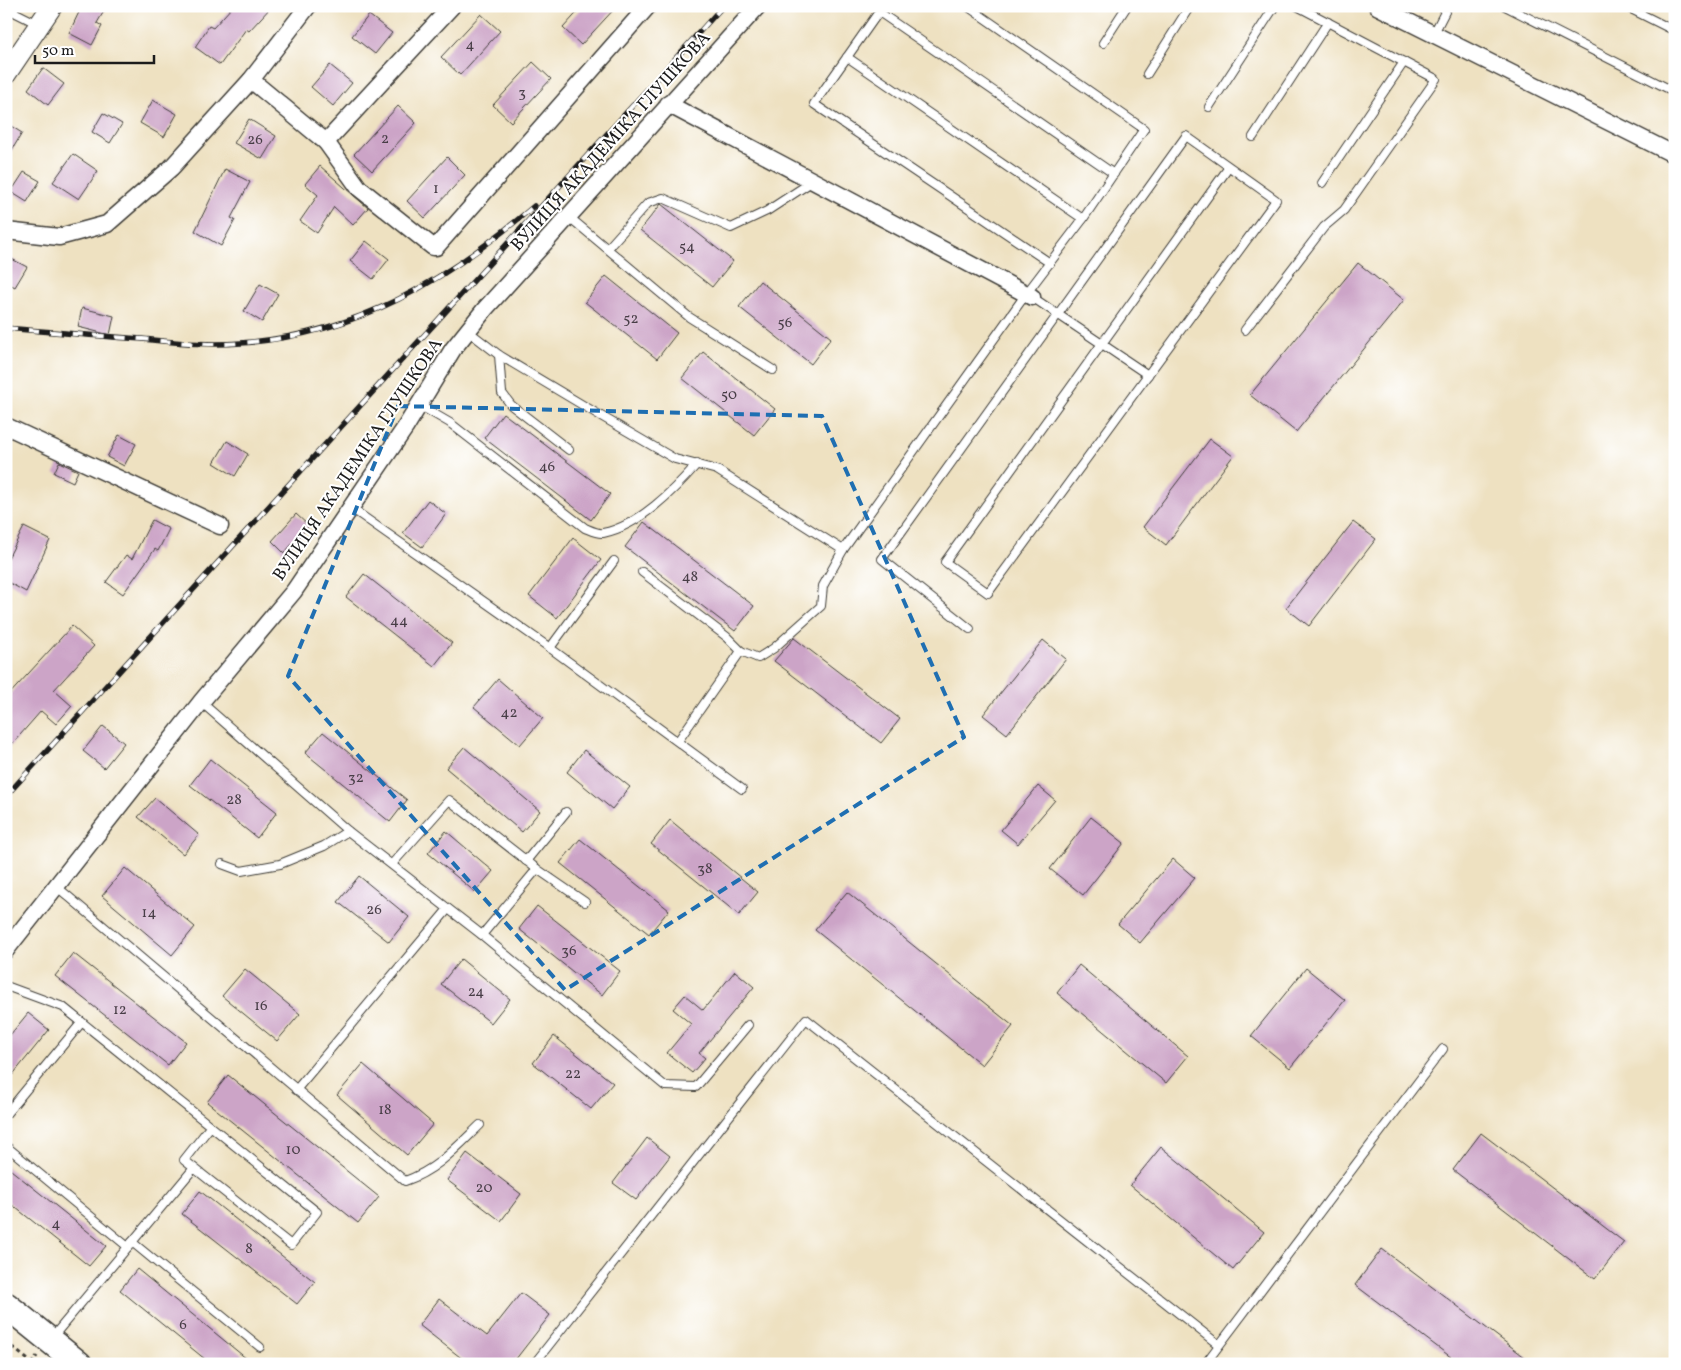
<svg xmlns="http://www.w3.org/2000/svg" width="1681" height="1370" font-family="Vollkorn,serif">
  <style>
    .building { fill: #cca4c7 }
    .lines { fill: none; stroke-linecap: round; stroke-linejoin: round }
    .service-casing { stroke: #3c3a35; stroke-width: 10 }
    .minor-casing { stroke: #3c3a35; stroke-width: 19 }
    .tertiary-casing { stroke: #3c3a35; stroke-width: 22 }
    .primary-casing { stroke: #3c3a35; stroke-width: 28 }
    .path { stroke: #3c3a35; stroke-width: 3; stroke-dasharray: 4 4; stroke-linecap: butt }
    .service { stroke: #fff; stroke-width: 8 }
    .minor { stroke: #fff; stroke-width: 16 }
    .tertiary { stroke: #fff; stroke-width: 20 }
    .primary { stroke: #fff; stroke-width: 25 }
    .rail-casing { stroke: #1c1c1c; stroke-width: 5.5 }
    .rail { stroke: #fff; stroke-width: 4; stroke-dasharray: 11; stroke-linecap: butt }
    .marked { fill: none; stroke: #1f6fb2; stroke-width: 4; stroke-dasharray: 10 6; stroke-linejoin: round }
    .labels { text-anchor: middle; stroke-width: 4; stroke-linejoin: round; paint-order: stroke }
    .number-label { font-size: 15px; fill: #483e47 }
    .street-label { font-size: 18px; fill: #1c1c1c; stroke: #fff }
  </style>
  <rect width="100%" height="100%" fill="#fff"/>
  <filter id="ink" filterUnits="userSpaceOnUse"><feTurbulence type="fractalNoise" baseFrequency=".02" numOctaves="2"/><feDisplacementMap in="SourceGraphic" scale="10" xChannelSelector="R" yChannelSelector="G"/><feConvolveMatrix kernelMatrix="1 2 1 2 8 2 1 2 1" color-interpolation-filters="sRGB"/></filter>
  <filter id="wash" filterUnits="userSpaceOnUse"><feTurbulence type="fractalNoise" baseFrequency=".0096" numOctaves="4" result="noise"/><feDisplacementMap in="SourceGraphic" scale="20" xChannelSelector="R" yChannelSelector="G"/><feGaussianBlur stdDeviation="1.12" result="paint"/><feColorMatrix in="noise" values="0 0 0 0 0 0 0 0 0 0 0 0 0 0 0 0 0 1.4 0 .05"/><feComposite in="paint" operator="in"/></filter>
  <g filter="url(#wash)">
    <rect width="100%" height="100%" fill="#eee1c1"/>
    <g id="blocks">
      <g class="building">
        <polygon points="82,6 107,6 97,23 102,26 92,45 69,33"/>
        <polygon points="233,6 272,6 249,31 246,29 220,65 195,47 209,26 213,28"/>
        <polygon points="583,6 617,6 581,45 563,28"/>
        <polygon points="481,14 500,31 460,75 441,57"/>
        <polygon points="369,15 392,33 375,54 352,36"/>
        <polygon points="533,62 551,79 511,122 493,105"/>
        <polygon points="330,65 352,83 333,106 311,87"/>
        <polygon points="43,68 64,84 48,105 28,89"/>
        <polygon points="153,100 177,114 164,137 140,123"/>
        <polygon points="398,106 416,123 372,171 354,154"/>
        <polygon points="103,113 122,124 110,143 92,132"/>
        <polygon points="249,119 276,136 262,159 234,143"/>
        <polygon points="6,123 22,133 6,160"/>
        <polygon points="73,154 98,171 79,199 53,182"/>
        <polygon points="447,157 465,175 425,218 407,201"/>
        <polygon points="320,166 368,208 353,225 334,207 317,233 300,221 318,195 305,184"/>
        <polygon points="225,169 250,182 231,218 235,220 221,246 195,231"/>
        <polygon points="24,172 40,181 27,202 11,192"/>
        <polygon points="661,204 733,261 712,287 640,230"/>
        <polygon points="366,241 389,259 373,279 350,261"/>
        <polygon points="6,256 27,267 15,287 6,282"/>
        <polygon points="1358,263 1404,300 1296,432 1250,395"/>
        <polygon points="606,276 677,333 657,359 585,302"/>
        <polygon points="760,281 831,338 811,364 739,307"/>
        <polygon points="260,284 278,294 262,322 244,311"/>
        <polygon points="82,308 114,316 110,335 78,327"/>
        <polygon points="703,352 775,409 754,435 682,378"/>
        <polygon points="503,413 610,494 591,520 484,438"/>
        <polygon points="119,435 136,444 124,466 107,457"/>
        <polygon points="1210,439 1233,456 1166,545 1143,527"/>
        <polygon points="227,441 248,454 235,476 214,463"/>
        <polygon points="59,462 78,471 73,482 54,473"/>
        <polygon points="428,500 446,514 422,547 403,533"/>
        <polygon points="296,514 309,526 284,553 272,541"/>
        <polygon points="152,520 169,529 158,551 155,549 123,594 106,582 126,555 132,559"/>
        <polygon points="644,522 754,606 735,631 625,547"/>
        <polygon points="1353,522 1376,539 1309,626 1286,608"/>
        <polygon points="24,527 50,540 26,592 6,581 6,562"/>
        <polygon points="573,538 601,560 557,618 529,596"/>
        <polygon points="364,574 452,643 434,666 346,597"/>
        <polygon points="72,626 94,646 54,690 72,706 56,724 41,711 6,751 6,698"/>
        <polygon points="794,638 900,719 881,743 774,661"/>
        <polygon points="1043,640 1066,659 1007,734 983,715"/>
        <polygon points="498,679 543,718 520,745 474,707"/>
        <polygon points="103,726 124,743 104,768 83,751"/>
        <polygon points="323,732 407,800 390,822 305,753"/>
        <polygon points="464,747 540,811 522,832 446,768"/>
        <polygon points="584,750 630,787 612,809 567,772"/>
        <polygon points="210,759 277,812 257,838 190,785"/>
        <polygon points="1038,786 1055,800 1018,844 1001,830"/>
        <polygon points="155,798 199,835 183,854 138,817"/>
        <polygon points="1091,817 1124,843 1083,895 1050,869"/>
        <polygon points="670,820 758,892 739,915 651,844"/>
        <polygon points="446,831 493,871 475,892 428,853"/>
        <polygon points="580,839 669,910 649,934 560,863"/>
        <polygon points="1173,859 1195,878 1140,943 1118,924"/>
        <polygon points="125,868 195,927 172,955 102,896"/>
        <polygon points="359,876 409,917 389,942 338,902"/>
        <polygon points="847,892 1013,1026 982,1065 815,930"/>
        <polygon points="537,906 620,971 602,995 519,929"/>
        <polygon points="73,953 186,1042 168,1065 55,976"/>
        <polygon points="461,959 510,999 491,1023 441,984"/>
        <polygon points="1079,965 1188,1056 1166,1083 1057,993"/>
        <polygon points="1306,968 1345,1000 1290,1068 1251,1036"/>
        <polygon points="245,969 300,1014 277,1041 222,996"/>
        <polygon points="735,971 754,987 699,1053 705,1058 692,1073 667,1053 691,1024 673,1009 685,995 703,1010"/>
        <polygon points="28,1013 49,1030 6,1083 6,1040"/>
        <polygon points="554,1036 613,1083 591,1109 533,1063"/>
        <polygon points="363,1064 433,1124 407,1155 337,1095"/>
        <polygon points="228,1075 379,1197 358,1223 207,1102"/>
        <polygon points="1481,1133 1624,1242 1595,1279 1453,1170"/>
        <polygon points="647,1138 670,1156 636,1200 613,1183"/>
        <polygon points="1161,1147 1264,1232 1233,1270 1130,1185"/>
        <polygon points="467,1153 521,1194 501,1221 447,1180"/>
        <polygon points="6,1166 106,1246 89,1266 6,1200"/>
        <polygon points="200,1191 315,1282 297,1304 182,1214"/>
        <polygon points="1382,1249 1534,1364 1460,1364 1355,1285"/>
        <polygon points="137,1269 253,1364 211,1364 120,1290"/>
        <polygon points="521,1293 550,1315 512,1364 469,1364 419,1325 439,1299 487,1336"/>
      </g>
    </g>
  </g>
  <g filter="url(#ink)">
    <use href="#blocks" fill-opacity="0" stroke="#3c3a35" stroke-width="1"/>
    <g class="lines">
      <defs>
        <g id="service">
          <polyline points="883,6 814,104 1050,263"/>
          <polyline points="1505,6 1675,92"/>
          <polyline points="1625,6 1675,31"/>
          <polyline points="6,8 38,24"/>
          <polyline points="879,12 1114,174"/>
          <polyline points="1433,35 1448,6"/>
          <polyline points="1103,43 1127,6"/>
          <polyline points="847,57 1083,219"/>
          <polyline points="1147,74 1190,6"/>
          <polyline points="1209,107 1275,6"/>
          <polyline points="1253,137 1328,22"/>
          <polyline points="1322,183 1404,62"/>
          <polyline points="568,216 689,317 773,370"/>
          <polyline points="608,248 648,203 663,198 731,228 767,211 813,181"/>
          <polyline points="1032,297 1148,375"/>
          <polyline points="1245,330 1324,227 1344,210 1436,79 1297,6"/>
          <polyline points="468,331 499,355 601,416 675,459 717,470 843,550"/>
          <polyline points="499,355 502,393 511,405 569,450"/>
          <path d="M419,405L450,423L585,528C590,530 598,534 603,533C639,526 674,490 697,464"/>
          <polyline points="351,508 550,648 742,789"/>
          <polyline points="642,572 727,637 741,651 678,741"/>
          <polyline points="970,629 882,559 1186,136 1276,200 988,593 945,562 1229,167"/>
          <polyline points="550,648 614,561"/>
          <polyline points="741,651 758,658 774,648 821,606 823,586 843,550 1026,294 1083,219 1144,129 967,6"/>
          <polyline points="201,702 348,831 482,935 665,1086 696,1087 748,1025"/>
          <polyline points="526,861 566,812"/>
          <polyline points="222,864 241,871 280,864 324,846 348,831"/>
          <polyline points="392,864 449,800 537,869 585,902"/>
          <path d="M56,886L405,1181C437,1170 457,1147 480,1125"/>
          <polyline points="482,935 537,869"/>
          <polyline points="6,986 63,1007 317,1212 291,1245 184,1160 210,1127"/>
          <polyline points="296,1090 448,909"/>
          <polyline points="6,1114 82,1022"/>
          <polyline points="6,1146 128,1247"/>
          <polyline points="132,1242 260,1347"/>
          <polyline points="51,1339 194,1168"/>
          <polyline points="534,1364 806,1019 1219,1345"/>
          <polyline points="1205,1364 1443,1049"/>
        </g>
        <g id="minor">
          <polyline points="1377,6 1675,155"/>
          <polyline points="251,80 326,142 452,6"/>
          <polyline points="668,104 1032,297"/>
          <polyline points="326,142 359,188 433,247 436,247 648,6"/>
          <polyline points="6,231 59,237 107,224 171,168 251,80 308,6"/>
          <polyline points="6,426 220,526"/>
          <polyline points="6,950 201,702 294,591 405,428 453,349 485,309 758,6"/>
        </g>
        <polyline id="tertiary" points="6,74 52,6"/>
        <polyline id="primary" points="6,1305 79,1364"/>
      </defs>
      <use href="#service" class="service-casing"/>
      <use href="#minor" class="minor-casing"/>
      <use href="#tertiary" class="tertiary-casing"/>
      <use href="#primary" class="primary-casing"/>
      <polyline class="path" points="6,1342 32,1363 37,1356"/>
      <use href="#service" class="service"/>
      <use href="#minor" class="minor"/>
      <use href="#tertiary" class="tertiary"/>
      <use href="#primary" class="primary"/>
      <defs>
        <g id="rail">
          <path d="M6,328C52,332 97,336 142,339C175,342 208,346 241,343C358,334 446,281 534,206"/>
          <polyline points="6,796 723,6"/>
        </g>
      </defs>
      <use href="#rail" class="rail-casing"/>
      <use href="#rail" class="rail"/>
    </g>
  </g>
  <path class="marked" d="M398,406L822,416L964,737L565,990L288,676Z"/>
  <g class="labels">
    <g class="number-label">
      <text x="470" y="49">4</text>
      <text x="522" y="97">3</text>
      <text x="385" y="143">2</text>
      <text x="255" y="144">26</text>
      <text x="436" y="193">1</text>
      <text x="687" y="251">54</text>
      <text x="631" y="323">52</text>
      <text x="785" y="327">56</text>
      <text x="729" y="399">50</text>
      <text x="547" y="471">46</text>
      <text x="690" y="581">48</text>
      <text x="399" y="625">44</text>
      <text x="509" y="717">42</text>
      <text x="356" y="782">32</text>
      <text x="234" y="804">28</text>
      <text x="705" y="873">38</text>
      <text x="374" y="914">26</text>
      <text x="149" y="917">14</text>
      <text x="569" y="955">36</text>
      <text x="476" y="996">24</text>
      <text x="261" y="1010">16</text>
      <text x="120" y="1014">12</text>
      <text x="573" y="1078">22</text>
      <text x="385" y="1114">18</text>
      <text x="293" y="1154">10</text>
      <text x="484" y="1192">20</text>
      <text x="56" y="1228">4</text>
      <text x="249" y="1253">8</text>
      <text x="183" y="1329">6</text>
    </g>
    <g class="street-label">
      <text transform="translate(610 141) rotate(-48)" y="6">ВУЛИЦЯ АКАДЕМІКА ГЛУШКОВА</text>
      <text transform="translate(357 459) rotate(-56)" y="6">ВУЛИЦЯ АКАДЕМІКА ГЛУШКОВА</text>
    </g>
  </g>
  <rect width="1681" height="1370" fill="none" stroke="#fff" stroke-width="25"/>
  <path d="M35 55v8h119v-8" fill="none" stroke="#1c1c1c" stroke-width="2.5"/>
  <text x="42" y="55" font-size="15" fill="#1c1c1c" stroke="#ffffff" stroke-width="4" paint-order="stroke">50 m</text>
</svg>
